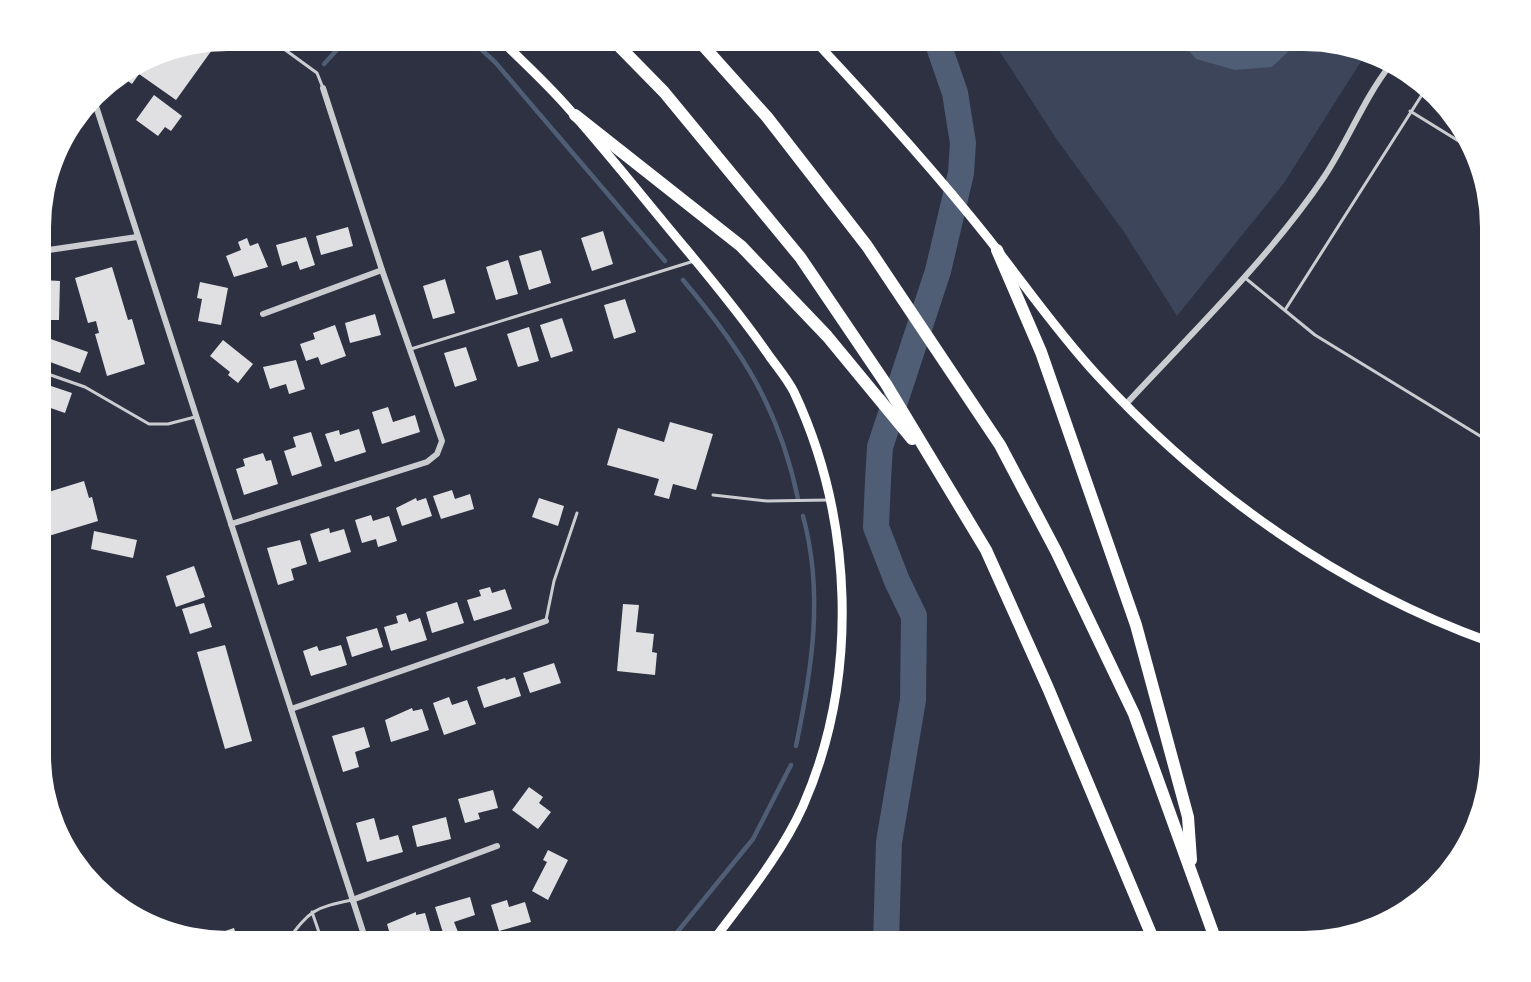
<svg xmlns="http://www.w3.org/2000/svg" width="1531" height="982" font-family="Rubik,sans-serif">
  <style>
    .green { fill: #3c4559 }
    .water { fill: #4f5d75 }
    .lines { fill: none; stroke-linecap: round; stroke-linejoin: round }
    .stream { stroke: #4f5d75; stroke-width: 4.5 }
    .river { stroke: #4f5d75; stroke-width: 26 }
    .building { fill: #e0e0e3 }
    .service { stroke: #caccd0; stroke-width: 3 }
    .minor { stroke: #caccd0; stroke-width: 6 }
    .secondary { stroke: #fff; stroke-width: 9 }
    .motorway { stroke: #fff; stroke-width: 12 }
  </style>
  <rect width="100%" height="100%" fill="#2d3142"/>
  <polygon class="green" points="993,41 1304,41 1367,52 1284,183 1177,316 1124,232 1055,137"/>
  <polygon class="water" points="1180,41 1294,41 1290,50 1272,67 1235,70 1196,59"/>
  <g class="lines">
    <g class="stream">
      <polyline points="472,41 495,62 665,261"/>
      <polyline points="324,64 345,41"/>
      <path d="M683,280C742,350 779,408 798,499"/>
      <path d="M796,746C812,669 824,593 803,516"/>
      <polyline points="670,941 753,839 791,765"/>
    </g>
    <polyline class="river" points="886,941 889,842 913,700 914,616 897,581 876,527 878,480 880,447 938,271 961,173 963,143 955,93 937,41"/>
  </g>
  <g class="building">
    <polygon points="217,43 176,100 139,74 132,84 121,76 156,55"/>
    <polygon points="154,95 182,116 171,131 165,127 158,136 136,120"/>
    <polygon points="348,227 353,246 321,255 316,236"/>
    <polygon points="603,231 613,264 592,271 581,238"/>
    <polygon points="306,237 315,265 300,270 297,261 282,266 276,245"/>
    <polygon points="247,238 250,246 258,243 268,267 234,277 226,256 241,250 238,242"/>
    <polygon points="541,250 551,283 529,290 519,256"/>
    <polygon points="508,260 518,294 496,300 486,267"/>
    <polygon points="112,267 128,320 132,319 145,364 107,376 95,334 99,333 96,321 88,323 75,278"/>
    <polygon points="445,279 455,313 433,319 423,286"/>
    <polygon points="42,280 60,281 59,320 42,320"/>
    <polygon points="200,282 228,288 221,325 198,321 202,299 197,298"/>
    <polygon points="625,299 636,332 614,339 604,305"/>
    <polygon points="375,314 381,335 350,343 345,323"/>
    <polygon points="562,318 573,351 551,358 540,325"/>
    <polygon points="335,325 346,356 321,365 318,357 306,361 300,344 315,339 313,333"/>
    <polygon points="529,327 539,361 518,367 507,334"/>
    <polygon points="42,336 88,352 80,373 42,359"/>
    <polygon points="223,340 253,364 238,383 228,375 230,372 210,356"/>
    <polygon points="466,347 477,380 455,387 444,353"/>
    <polygon points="296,360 305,389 289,394 286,384 270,389 263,367"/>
    <polygon points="42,383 72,393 65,413 42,405"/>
    <polygon points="388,407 393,422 415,415 420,432 382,444 372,412"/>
    <polygon points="670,422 713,434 696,490 673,484 669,499 654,495 659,479 607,465 618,428 664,442"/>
    <polygon points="359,429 366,452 335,462 325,434 339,430 340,435"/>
    <polygon points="311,432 322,466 292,476 284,451 296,447 293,437"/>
    <polygon points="263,453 266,461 271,460 278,484 244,495 236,469 245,466 243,459"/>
    <polygon points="84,481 89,498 92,497 98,521 42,538 42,494"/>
    <polygon points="452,490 455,499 470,494 474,509 441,519 433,496"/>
    <polygon points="416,498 417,501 426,498 432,516 402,526 396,508"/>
    <polygon points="539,498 564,506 558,526 532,517"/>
    <polygon points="371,515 373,521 389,516 397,541 378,547 376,539 362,543 355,520"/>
    <polygon points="329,528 330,533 344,529 351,552 319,562 310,534"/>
    <polygon points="94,531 137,540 133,558 91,549"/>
    <polygon points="300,540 307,564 291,569 294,580 278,585 267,548"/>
    <polygon points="194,566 205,597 176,607 166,576"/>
    <polygon points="490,587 492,593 505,589 512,609 474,621 467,600 481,596 479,590"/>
    <polygon points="457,602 464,623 432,633 426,612"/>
    <polygon points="204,603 212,627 190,634 182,609"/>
    <polygon points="623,604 639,605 636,632 654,634 652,652 657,653 655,675 617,671"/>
    <polygon points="406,613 409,622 420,618 427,640 391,651 384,627 398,623 396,616"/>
    <polygon points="377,628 383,647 352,657 346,637"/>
    <polygon points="225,645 252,741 225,749 197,652"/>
    <polygon points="341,645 347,665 311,676 303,651 317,646 319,651"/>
    <polygon points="554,663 561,683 530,693 523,673"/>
    <polygon points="515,677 521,696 484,708 477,687 505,678 506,680"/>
    <polygon points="449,697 452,705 467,700 476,724 444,735 433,703"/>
    <polygon points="412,708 413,711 422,709 429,730 391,742 385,720"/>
    <polygon points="364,727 370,747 355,752 359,767 343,772 332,736"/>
    <polygon points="529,787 543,797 539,803 551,812 538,829 512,810"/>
    <polygon points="493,790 498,808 478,813 480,819 465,823 458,799"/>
    <polygon points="446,817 451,839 417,847 412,826"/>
    <polygon points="374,818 380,840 398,835 403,852 367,862 356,823"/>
    <polygon points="548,850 568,860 548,900 532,891 547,862 543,860"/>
    <polygon points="470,897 475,915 454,922 458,932 444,936 435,907"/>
    <polygon points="507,900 509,907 525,902 531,922 499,931 491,905"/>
    <polygon points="416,912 416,915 425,913 431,934 413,941 392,941 387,924"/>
    <polygon points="234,928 238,941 204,938"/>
  </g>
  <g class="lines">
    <g class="service">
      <polyline points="273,41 317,73 323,88"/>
      <polyline points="1410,111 1470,148"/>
      <polyline points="1244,277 1315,335 1490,442"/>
      <polyline points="1285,310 1425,90"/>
      <polyline points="411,349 694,261"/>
      <polyline points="42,372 85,387 149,424 168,424 195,417"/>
      <polyline points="713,495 767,501 829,500"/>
      <polyline points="546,620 554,581 577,513"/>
      <polyline points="312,912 322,941"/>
      <path d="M287,941C310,910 314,908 352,900"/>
    </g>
    <g class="minor">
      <polyline points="94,100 366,941"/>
      <polyline points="42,251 137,237"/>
      <polyline points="263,314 382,270"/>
      <path d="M1126,404C1191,334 1271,256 1324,177C1348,141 1364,98 1391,64"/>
      <polyline points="231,524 427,462 437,454 442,441 382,270 323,88"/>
      <polyline points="291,709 546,621"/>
      <polyline points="352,900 497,846"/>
    </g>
    <g class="secondary">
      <path d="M502,41C526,65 553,89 575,116C613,159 649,205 686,249C716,285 744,319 770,357C778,368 788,380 794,392C853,518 860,676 803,806C781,855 745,898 713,941"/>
      <path d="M815,41C875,105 933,169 988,238C1024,284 1058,333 1097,375C1206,493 1339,588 1490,642"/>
    </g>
    <g class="motorway">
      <polyline points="614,41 664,92 800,257 886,384 986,550 1048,688 1154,941"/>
      <polyline points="699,41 767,117 867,246 1000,445 1056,551 1134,714 1216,941"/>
      <polyline points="575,115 741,246 827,336 912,439"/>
      <polyline points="997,250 1041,352 1136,625 1188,817 1191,860"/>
    </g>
  </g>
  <path d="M0 0H1531V982H0ZM227 51H1304A176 176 0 0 1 1480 227V755A176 176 0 0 1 1304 931H227A176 176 0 0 1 51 755V227A176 176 0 0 1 227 51Z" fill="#fff" fill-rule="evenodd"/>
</svg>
